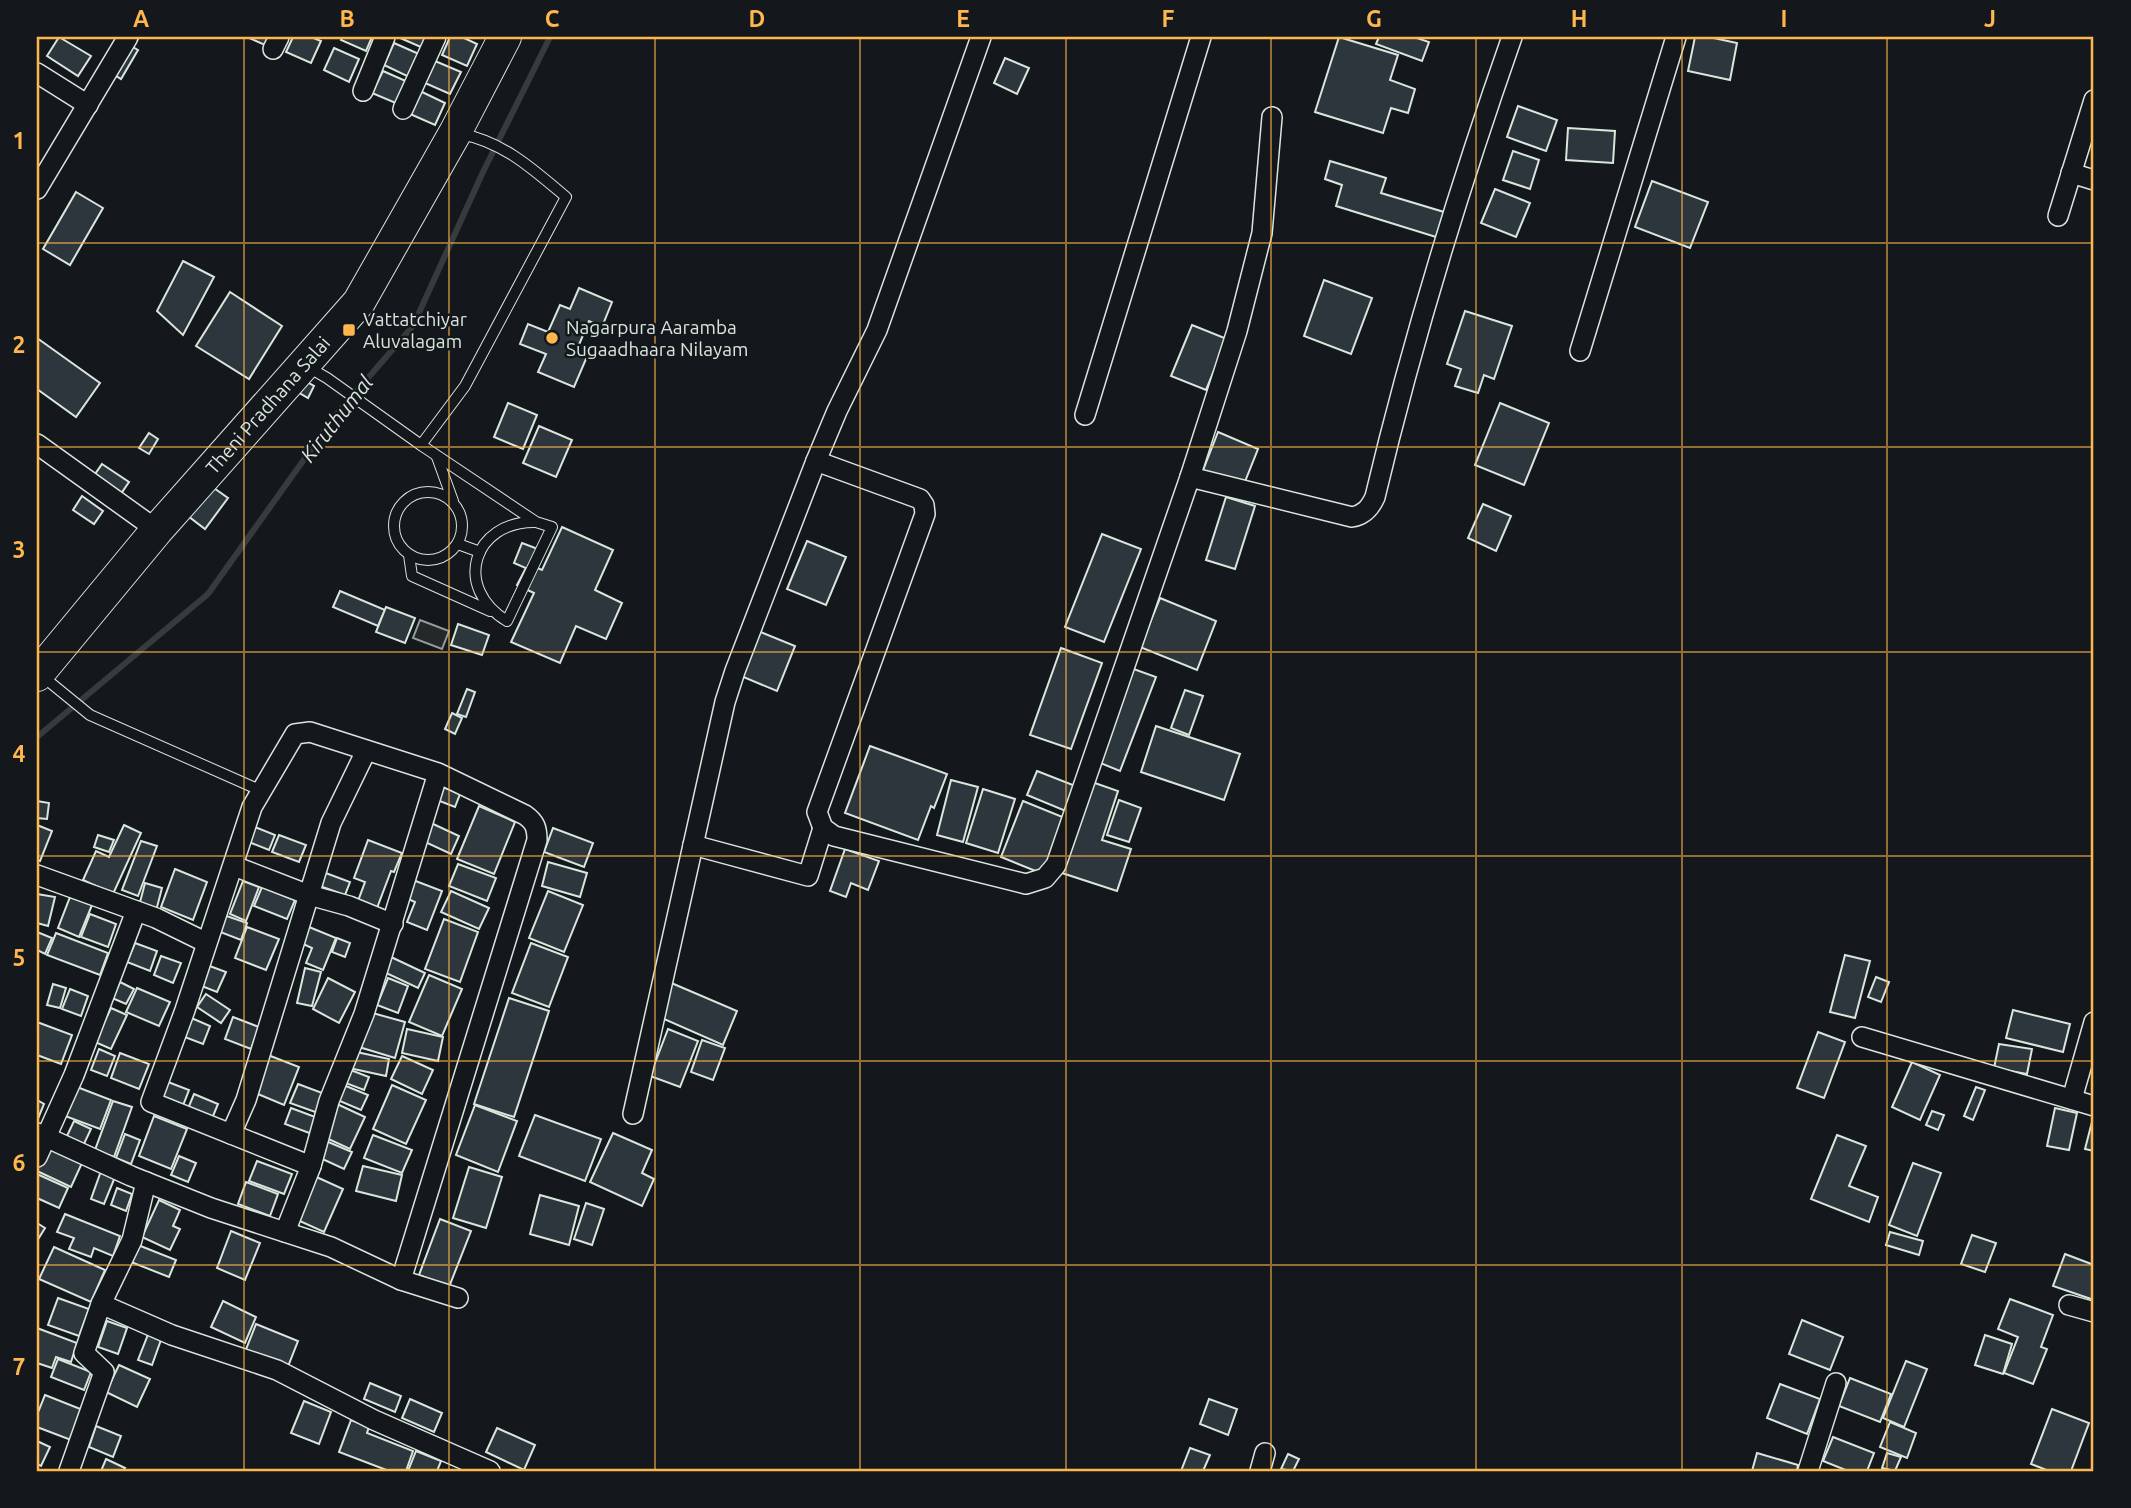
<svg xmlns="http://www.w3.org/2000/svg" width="2131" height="1508" font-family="Ubuntu,sans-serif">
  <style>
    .parking { fill: #24282b; stroke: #939e99; stroke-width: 2 }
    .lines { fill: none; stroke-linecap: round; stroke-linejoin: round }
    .stream { stroke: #363b3e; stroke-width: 6 }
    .building { fill: #2c363c; stroke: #d8e6dc; stroke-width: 2 }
    .service-casing { stroke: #d8e6dc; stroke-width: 12 }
    .minor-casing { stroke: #d8e6dc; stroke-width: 22 }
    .primary-casing { stroke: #d8e6dc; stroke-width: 34 }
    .service { stroke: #14181c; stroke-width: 10 }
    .minor { stroke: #14181c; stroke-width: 19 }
    .primary { stroke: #14181c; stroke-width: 32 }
    .grid { fill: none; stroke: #ffb74d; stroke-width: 2; stroke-opacity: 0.55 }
    .poi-dot { fill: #ffb74d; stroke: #14181c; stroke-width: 2.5 }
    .labels { text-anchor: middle; stroke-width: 5; stroke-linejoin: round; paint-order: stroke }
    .poi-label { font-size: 19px; fill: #d8e6dc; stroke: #14181c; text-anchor: start }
    .street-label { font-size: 19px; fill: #d8e6dc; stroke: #14181c }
    .water-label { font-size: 21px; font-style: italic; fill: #d8e6dc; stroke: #14181c }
    .neatline { fill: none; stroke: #ffb74d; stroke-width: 2.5 }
    .grid-label { font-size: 23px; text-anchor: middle; font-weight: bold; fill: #ffb74d }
  </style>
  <rect width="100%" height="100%" fill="#14181c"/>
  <polygon class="parking" points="420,620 449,631 442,649 413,638"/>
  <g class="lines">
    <polyline class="stream" points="37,737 208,594 335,416 413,326 483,172 550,37"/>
  </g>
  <g class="building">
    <polygon points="59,37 91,56 78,76 47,56"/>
    <polygon points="247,37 268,37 265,45"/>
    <polygon points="293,37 311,37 321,41 311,63 286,52"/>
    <polygon points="342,37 372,37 366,51 341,40"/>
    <polygon points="398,37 428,37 423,48"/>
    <polygon points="450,37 462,37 477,44 467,66 442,55"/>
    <polygon points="1339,37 1398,55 1390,80 1415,89 1408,113 1391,108 1383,133 1315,112"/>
    <polygon points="1379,37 1414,37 1429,42 1422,61 1376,44"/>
    <polygon points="1695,37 1709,37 1737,43 1730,80 1688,71"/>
    <polygon points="126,43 138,50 121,79 110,72"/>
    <polygon points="394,43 419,54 409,77 384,65"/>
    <polygon points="334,48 359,59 349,82 324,70"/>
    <polygon points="1005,58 1029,68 1017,94 994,83"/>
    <polygon points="435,61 461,72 450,94 425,83"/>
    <polygon points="383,71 408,82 398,104 372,93"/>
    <polygon points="420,91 445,103 435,125 410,114"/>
    <polygon points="1518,106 1557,120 1546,151 1507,137"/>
    <polygon points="1568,128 1615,131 1613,163 1566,160"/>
    <polygon points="1513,151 1539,160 1530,189 1503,180"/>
    <polygon points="1330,161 1386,178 1381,193 1444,212 1436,237 1336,206 1342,185 1325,179"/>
    <polygon points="1652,181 1708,202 1690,248 1635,227"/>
    <polygon points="1495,189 1530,203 1516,237 1481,223"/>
    <polygon points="76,192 103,208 70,265 43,249"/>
    <polygon points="183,261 214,277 183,335 157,311"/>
    <polygon points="1324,280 1372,298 1351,354 1304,336"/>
    <polygon points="579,288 612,302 602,327 589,321 578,347 589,352 574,387 538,372 546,354 520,344 528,324 548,332 560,305 570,309"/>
    <polygon points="230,292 282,326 249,379 196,346"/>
    <polygon points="1465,311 1512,326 1494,379 1484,375 1478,393 1455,386 1461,369 1447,364"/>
    <polygon points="1192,325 1227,339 1206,390 1171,376"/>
    <polygon points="37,338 100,383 76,417 37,389"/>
    <polygon points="298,377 314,386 308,398 291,388"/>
    <polygon points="508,403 537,415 523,449 494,437"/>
    <polygon points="1500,403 1549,423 1524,485 1475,465"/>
    <polygon points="539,426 572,440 556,477 523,463"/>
    <polygon points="1218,432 1258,449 1242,489 1202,473"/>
    <polygon points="149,433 158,439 149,454 139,448"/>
    <polygon points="102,464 129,482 118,498 91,480"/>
    <polygon points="211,486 228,498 205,529 188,516"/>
    <polygon points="82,496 103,511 94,524 73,510"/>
    <polygon points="1226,497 1255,506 1235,569 1206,560"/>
    <polygon points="1483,504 1511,516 1496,551 1468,538"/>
    <polygon points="562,527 613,550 595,590 622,603 606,639 576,626 560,663 511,642 534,593 517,585 528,564 542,570"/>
    <polygon points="1102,534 1141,549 1104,642 1065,627"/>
    <polygon points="807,541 846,557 826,605 787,589"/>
    <polygon points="522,543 538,549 530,570 514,563"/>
    <polygon points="340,591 385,610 378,626 333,607"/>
    <polygon points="1160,598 1216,621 1197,670 1140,647"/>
    <polygon points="386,607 415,618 405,643 376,632"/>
    <polygon points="458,624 489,635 482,655 451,645"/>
    <polygon points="758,631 795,646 777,691 741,676"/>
    <polygon points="1061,648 1102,663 1071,749 1030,735"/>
    <polygon points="1128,667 1156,677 1120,771 1093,760"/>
    <polygon points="467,689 475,692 466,717 457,714"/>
    <polygon points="1185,690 1203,696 1189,735 1171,728"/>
    <polygon points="452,713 462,718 455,734 445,729"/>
    <polygon points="1156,726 1240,754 1224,800 1141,772"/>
    <polygon points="870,746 947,774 934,808 931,806 918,840 845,813"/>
    <polygon points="1037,771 1078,787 1068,812 1027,795"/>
    <polygon points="951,780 978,787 963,842 937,835"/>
    <polygon points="1092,782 1118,791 1102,840 1131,849 1117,891 1062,873"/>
    <polygon points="443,787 460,794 455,807 437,800"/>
    <polygon points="983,789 1015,799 998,853 966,843"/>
    <polygon points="1119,800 1141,808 1129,842 1107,835"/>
    <polygon points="37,801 49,803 47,819 37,818"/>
    <polygon points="1023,801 1065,818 1043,874 1001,857"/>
    <polygon points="479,806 515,822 494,874 457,859"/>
    <polygon points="431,823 459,836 451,854 423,841"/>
    <polygon points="37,825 52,831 40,861 37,860"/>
    <polygon points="124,825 141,833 113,894 83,880 96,851 109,857"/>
    <polygon points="250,825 275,835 269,850 244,840"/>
    <polygon points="553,828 593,843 584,867 544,852"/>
    <polygon points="98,835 114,840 109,852 94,847"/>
    <polygon points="279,835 306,845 299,862 272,852"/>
    <polygon points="368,840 402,853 394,872 391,871 377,908 358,901 365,882 354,878"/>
    <polygon points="141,841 157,846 138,896 122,890"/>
    <polygon points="845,849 879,861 868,890 851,883 846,897 830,891"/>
    <polygon points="548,862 587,873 580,897 542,886"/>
    <polygon points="458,864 496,878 487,901 449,886"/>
    <polygon points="175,869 207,882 193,920 161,907"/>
    <polygon points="323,872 350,882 345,895 317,885"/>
    <polygon points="413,880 442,891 427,930 407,922 415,902 406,898"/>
    <polygon points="243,881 259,887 246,921 230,914"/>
    <polygon points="145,883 162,888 156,911 139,906"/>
    <polygon points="262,887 295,900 287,919 254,906"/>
    <polygon points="451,891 489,908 479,929 441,912"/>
    <polygon points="548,891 583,905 564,952 529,938"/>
    <polygon points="37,894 55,897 48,926 37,923"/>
    <polygon points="70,897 92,905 79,937 58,928"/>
    <polygon points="90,914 116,924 108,947 81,937"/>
    <polygon points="221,914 247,923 241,940 215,930"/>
    <polygon points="444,919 478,932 460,982 425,969"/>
    <polygon points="247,927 279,939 266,970 235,958"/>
    <polygon points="309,927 336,938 323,970 306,963 312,948 303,944"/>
    <polygon points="37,932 52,938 45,954 37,950"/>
    <polygon points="56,933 108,953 100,975 47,955"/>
    <polygon points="337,938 350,943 345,957 332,952"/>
    <polygon points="135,943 157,951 150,971 127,962"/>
    <polygon points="531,943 568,957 549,1007 512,993"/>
    <polygon points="1845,955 1870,961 1855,1018 1830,1012"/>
    <polygon points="161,956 181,963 173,983 154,975"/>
    <polygon points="391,957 425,973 418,988 384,972"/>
    <polygon points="207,965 226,972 217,992 199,985"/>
    <polygon points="305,968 321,972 312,1006 297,1003"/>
    <polygon points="429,975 462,989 442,1036 409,1022"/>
    <polygon points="1876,977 1889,982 1881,1002 1868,997"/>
    <polygon points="328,978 355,992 339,1023 313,1009"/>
    <polygon points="388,978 408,986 398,1013 377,1005"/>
    <polygon points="120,982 134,989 126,1004 112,998"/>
    <polygon points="669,982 737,1011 723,1045 655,1015"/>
    <polygon points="53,984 66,988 60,1008 47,1005"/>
    <polygon points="137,988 170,1002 159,1026 126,1012"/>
    <polygon points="70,989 88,996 81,1016 62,1009"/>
    <polygon points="206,994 230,1010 221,1023 197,1007"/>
    <polygon points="509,998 549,1011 514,1117 474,1104"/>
    <polygon points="111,1008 127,1015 111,1049 95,1042"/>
    <polygon points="2013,1010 2070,1024 2063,1052 2006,1038"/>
    <polygon points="369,1012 405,1022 395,1058 359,1047"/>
    <polygon points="189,1017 210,1026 203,1044 182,1036"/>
    <polygon points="233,1017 259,1027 251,1049 225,1039"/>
    <polygon points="37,1022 72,1035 61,1064 37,1055"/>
    <polygon points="407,1029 443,1037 438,1061 402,1053"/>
    <polygon points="668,1029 698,1041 680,1087 650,1076"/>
    <polygon points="1818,1032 1845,1042 1824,1098 1797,1088"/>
    <polygon points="702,1040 725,1048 713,1080 691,1072"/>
    <polygon points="1999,1044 2032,1049 2027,1074 1994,1068"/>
    <polygon points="99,1049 115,1056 107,1076 91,1070"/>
    <polygon points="352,1051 389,1059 386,1076 349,1068"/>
    <polygon points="120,1053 149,1064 139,1089 111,1078"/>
    <polygon points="268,1055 299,1067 284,1105 253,1092"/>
    <polygon points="402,1056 433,1070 422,1094 391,1079"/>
    <polygon points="1912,1062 1940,1075 1920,1120 1892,1107"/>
    <polygon points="348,1069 369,1077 364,1090 343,1082"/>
    <polygon points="168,1082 189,1090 182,1108 161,1100"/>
    <polygon points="298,1084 325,1094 318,1113 290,1103"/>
    <polygon points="341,1084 368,1095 361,1110 335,1099"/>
    <polygon points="392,1085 426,1100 406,1144 373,1129"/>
    <polygon points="77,1087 111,1100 100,1129 65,1116"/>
    <polygon points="1976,1087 1985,1090 1973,1120 1964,1116"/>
    <polygon points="194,1094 218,1104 211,1121 187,1111"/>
    <polygon points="37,1100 44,1104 37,1121"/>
    <polygon points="113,1101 132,1107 114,1157 95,1150"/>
    <polygon points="337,1104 365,1117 350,1149 322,1136"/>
    <polygon points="475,1105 517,1121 498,1172 456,1155"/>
    <polygon points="291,1108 318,1118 312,1134 285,1124"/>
    <polygon points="2055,1108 2077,1113 2069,1150 2047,1146"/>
    <polygon points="1932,1111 1944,1115 1938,1130 1926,1125"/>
    <polygon points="535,1115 601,1139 585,1181 519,1156"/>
    <polygon points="154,1116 187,1129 171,1169 139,1156"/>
    <polygon points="2093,1118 2094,1119 2094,1151 2085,1149"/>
    <polygon points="74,1121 91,1129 83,1146 66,1138"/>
    <polygon points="613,1133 652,1150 642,1173 654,1179 642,1206 590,1182"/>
    <polygon points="125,1134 140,1140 131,1164 116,1158"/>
    <polygon points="373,1135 412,1150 402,1173 364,1158"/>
    <polygon points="1837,1135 1866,1146 1849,1186 1878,1197 1869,1222 1811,1199"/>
    <polygon points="326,1141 352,1152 344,1169 318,1157"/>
    <polygon points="45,1146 82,1163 71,1187 37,1171 37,1163"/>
    <polygon points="179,1156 196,1163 188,1182 171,1175"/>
    <polygon points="257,1161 292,1174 284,1194 249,1181"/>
    <polygon points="1913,1163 1941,1173 1917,1236 1889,1225"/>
    <polygon points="363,1166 402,1175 396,1201 356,1191"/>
    <polygon points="469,1167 502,1177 486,1228 453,1218"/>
    <polygon points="101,1171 115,1177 104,1204 91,1199"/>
    <polygon points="37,1174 68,1188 59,1208 37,1198"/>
    <polygon points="312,1175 343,1189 324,1232 293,1218"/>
    <polygon points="246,1182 278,1194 270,1216 238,1204"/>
    <polygon points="117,1188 132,1194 126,1211 111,1205"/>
    <polygon points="540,1195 579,1206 569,1245 530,1234"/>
    <polygon points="159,1200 180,1210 173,1226 180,1229 170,1250 142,1237"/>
    <polygon points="586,1203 604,1209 592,1245 574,1239"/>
    <polygon points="65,1214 120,1236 113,1256 94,1248 91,1257 69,1249 74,1238 57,1232"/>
    <polygon points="440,1219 471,1231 449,1287 419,1275"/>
    <polygon points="37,1223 45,1228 37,1241"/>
    <polygon points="231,1231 260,1243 245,1280 217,1268"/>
    <polygon points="1890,1232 1923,1241 1919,1255 1886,1245"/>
    <polygon points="1972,1235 1996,1243 1985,1272 1961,1264"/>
    <polygon points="138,1245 176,1260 169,1277 131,1262"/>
    <polygon points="54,1247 105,1270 91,1302 39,1279"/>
    <polygon points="2065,1254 2094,1265 2094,1300 2053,1286"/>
    <polygon points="58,1298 89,1309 79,1336 48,1325"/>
    <polygon points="2010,1299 2053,1315 2041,1347 2047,1349 2033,1384 2004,1373 2018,1337 1998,1329"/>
    <polygon points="223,1301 256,1317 245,1343 211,1327"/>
    <polygon points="1802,1320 1843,1337 1830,1370 1789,1354"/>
    <polygon points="107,1321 127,1328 118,1354 98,1347"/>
    <polygon points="256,1324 298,1341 287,1369 245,1352"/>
    <polygon points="37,1328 77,1343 71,1362 56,1357 52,1368 37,1363"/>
    <polygon points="149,1332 162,1337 152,1365 138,1360"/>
    <polygon points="1985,1335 2012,1344 2003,1374 1975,1365"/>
    <polygon points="58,1359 91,1372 84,1390 51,1377"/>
    <polygon points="1906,1361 1927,1369 1904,1427 1883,1418"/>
    <polygon points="119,1365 150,1379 137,1407 106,1392"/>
    <polygon points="1850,1378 1891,1394 1880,1422 1839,1406"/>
    <polygon points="370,1383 401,1396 395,1412 364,1399"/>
    <polygon points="1780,1384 1820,1399 1807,1434 1767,1418"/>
    <polygon points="45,1395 83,1410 71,1440 37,1427 37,1415"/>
    <polygon points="410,1399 442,1413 434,1432 402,1418"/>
    <polygon points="1209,1399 1237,1409 1228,1435 1200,1424"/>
    <polygon points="304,1401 331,1412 319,1444 291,1433"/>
    <polygon points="2052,1409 2089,1423 2071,1471 2049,1471 2031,1464"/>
    <polygon points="351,1420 369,1427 367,1433 413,1451 406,1471 389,1471 339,1452"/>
    <polygon points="1890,1422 1916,1433 1907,1458 1880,1447"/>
    <polygon points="96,1426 121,1436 113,1457 89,1447"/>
    <polygon points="497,1428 535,1445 524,1470 486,1452"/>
    <polygon points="1833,1437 1874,1453 1867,1471 1848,1471 1823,1461"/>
    <polygon points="37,1441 50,1447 41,1466 37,1464"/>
    <polygon points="1190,1448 1210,1455 1203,1471 1181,1471"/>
    <polygon points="416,1451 441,1461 437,1471 408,1471"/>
    <polygon points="1757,1453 1798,1465 1797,1471 1752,1471"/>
    <polygon points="1887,1453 1901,1457 1895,1471 1882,1468"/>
    <polygon points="1288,1454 1299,1459 1293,1471 1281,1469"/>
    <polygon points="106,1459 125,1468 123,1471 101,1471"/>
  </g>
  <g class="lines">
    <defs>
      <g id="service">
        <path d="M308,367L327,378L421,445L536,522L552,527L507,621C453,588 472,521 536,522"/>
        <path d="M421,445L465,386L566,197C534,170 504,142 461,134"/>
        <polyline points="437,457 453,501"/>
        <circle cx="428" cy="526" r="34"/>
        <polyline points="458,544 480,552"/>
        <polyline points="409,555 412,576 490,611"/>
        <polyline points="41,675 90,715 262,791"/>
      </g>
      <g id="minor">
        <polyline points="981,37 877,330 837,411 816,461 920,499 924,505 925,514 817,812 823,828 834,836 1026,884 1045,878 1056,865 1190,477 1237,331 1262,233 1272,117"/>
        <polyline points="273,49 279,37"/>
        <polyline points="37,73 88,105"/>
        <polyline points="363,91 385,37"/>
        <polyline points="403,109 436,37"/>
        <polyline points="2071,173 2094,180"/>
        <polyline points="37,189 128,37"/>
        <polyline points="2058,216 2094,100"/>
        <polyline points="1580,351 1676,37"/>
        <polyline points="1085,415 1201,37"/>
        <polyline points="37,444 157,530"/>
        <path d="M1190,477L1352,517C1364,515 1370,508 1375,497C1412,341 1459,188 1512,37"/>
        <polyline points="693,845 808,876 823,828"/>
        <polyline points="234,866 309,895 349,906 393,924"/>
        <polyline points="37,875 156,918 205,942"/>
        <polyline points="1862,1037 2094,1106"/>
        <polyline points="2072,1099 2094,1022"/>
        <polyline points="633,1114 725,702 735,671 816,461"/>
        <polyline points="37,1133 131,1176 211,1208 331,1247 401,1280 458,1298"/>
        <polyline points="231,1134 246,1100 331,823 366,751"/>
        <polyline points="37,1157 74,1075 136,911"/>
        <polyline points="285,1232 311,1166"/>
        <path d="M401,1280L537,840C537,828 535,822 525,815L438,773L310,732L295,734L252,807L185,1010L151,1102L311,1166L329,1101L364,1014L438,773"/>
        <polyline points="101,1304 172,1335 277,1370 374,1420 490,1471"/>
        <polyline points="2069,1305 2094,1312"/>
        <polyline points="69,1471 104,1372 84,1353 101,1304 132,1240 146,1182"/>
        <polyline points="1260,1471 1265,1453"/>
        <polyline points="1808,1471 1836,1383"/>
      </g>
      <g id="primary">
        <path id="s1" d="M37,675L157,530L359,302L455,133L505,37"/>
      </g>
    </defs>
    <use href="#service" class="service-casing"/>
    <use href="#minor" class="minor-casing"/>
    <use href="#primary" class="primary-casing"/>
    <use href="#service" class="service"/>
    <use href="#minor" class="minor"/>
    <use href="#primary" class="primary"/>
  </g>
  <path class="grid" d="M244,37V1471M449,37V1471M655,37V1471M860,37V1471M1066,37V1471M1271,37V1471M1476,37V1471M1682,37V1471M1887,37V1471M37,243H2094M37,447H2094M37,652H2094M37,856H2094M37,1061H2094M37,1265H2094"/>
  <g class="poi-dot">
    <rect x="342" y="323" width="14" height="14" rx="3.5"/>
    <circle cx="552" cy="338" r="7"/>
  </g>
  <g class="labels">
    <g class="poi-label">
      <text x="363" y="326">Vattatchiyar<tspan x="363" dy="22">Aluvalagam</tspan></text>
      <text x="566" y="334">Nagarpura Aaramba<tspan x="566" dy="22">Sugaadhaara Nilayam</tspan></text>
    </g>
    <g class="street-label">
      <text dy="7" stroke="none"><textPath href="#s1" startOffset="355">Theni Pradhana Salai</textPath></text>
    </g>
    <g class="water-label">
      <text transform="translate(337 419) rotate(-52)" y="7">Kiruthumal</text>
    </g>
  </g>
  <rect width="2131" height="1508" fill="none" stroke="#14181c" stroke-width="77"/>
  <rect x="38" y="38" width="2054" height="1432" class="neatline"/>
  <g class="grid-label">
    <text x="141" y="27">A</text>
    <text x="347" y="27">B</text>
    <text x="552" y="27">C</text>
    <text x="757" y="27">D</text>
    <text x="963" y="27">E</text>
    <text x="1168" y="27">F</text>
    <text x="1374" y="27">G</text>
    <text x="1579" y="27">H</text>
    <text x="1784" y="27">I</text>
    <text x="1990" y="27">J</text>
    <text x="19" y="149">1</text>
    <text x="19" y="353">2</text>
    <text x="19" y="558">3</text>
    <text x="19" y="762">4</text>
    <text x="19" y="966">5</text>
    <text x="19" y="1171">6</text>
    <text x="19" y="1375">7</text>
  </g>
</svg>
